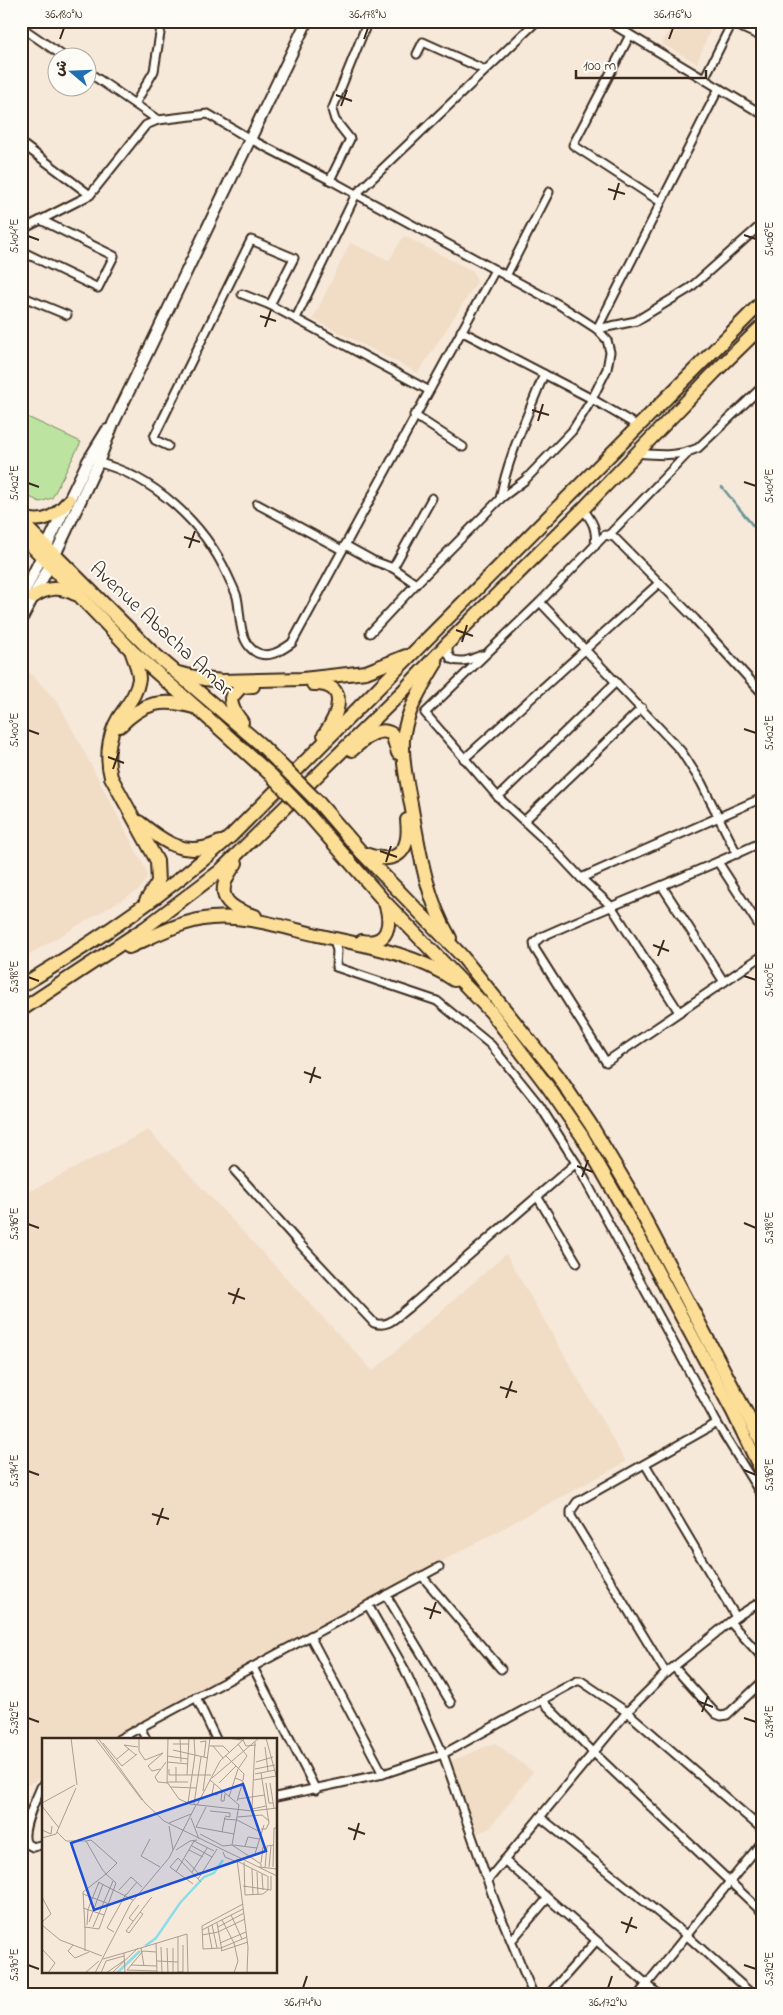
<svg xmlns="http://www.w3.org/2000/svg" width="783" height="2015" font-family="'Indie Flower','Playpen Sans Arabic',sans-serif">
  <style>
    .built { fill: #f1dcc6 }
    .green { fill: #bce39f; stroke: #7c865e }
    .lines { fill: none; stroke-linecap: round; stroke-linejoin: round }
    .stream { stroke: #6c9598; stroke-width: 2.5 }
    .street-casing { stroke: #3b2a1e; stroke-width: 11 }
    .secondary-casing { stroke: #3b2a1e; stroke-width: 14 }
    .primary-casing { stroke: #3b2a1e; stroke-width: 15 }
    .highway-casing { stroke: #3b2a1e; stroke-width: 16 }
    .street { stroke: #fdfcf7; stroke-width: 7 }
    .secondary { stroke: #fdfcf7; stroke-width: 10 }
    .primary { stroke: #fcde96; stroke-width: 11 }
    .highway { stroke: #fcde96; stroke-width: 12 }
    .highway-bridge-casing { stroke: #3b2a1e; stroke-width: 16; stroke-linecap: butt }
    .highway-bridge { stroke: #fcde96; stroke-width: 12 }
    .ticks { fill: none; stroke: #3b2a1e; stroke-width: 2 }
    .labels { text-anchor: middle; stroke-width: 4; stroke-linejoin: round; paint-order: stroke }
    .street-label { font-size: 21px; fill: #3b2a1e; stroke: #fdfcf7 }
    .inset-river { fill: none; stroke: #8ddde9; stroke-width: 2.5 }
    .inset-road { fill: none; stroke: #ab9d8f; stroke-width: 1 }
    .view { fill: #1d4ed8; fill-opacity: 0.15; stroke: #1d4ed8; stroke-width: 2.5 }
    .inset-edge { fill: none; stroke: #3b2a1e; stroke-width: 2.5 }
    .neatline { fill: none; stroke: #3b2a1e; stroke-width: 2 }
    .ticks-label { font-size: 12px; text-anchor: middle; fill: #3b2a1e }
  </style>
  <rect width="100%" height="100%" fill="#f6e9da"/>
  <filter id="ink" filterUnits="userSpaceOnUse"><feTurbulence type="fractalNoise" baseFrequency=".02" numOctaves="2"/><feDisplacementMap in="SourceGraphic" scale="10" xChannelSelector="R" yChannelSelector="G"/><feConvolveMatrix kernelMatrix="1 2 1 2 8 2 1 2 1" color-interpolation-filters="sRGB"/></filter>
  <g filter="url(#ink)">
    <g class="built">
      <polygon points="674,21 696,21 710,31 697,63 662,44"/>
      <polygon points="404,236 473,271 477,282 418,373 313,319 350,243 389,260"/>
      <polygon points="21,663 59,704 146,870 147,877 140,889 21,959"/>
      <polygon points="148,1130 373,1371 506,1254 626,1462 112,1739 44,1739 44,1776 21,1788 21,1196"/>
      <polygon points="495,1743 533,1772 490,1828 475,1834 451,1761"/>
    </g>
    <polygon class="green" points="21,414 81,442 52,498 40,502 21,493"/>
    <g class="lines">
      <polyline class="stream" points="722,487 762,537"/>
      <defs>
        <g id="street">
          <polyline points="607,21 762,114"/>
          <polyline points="732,23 762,37"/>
          <polyline points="21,27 66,58"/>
          <polyline points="630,35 573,145 661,202"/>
          <polyline points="417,54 423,42 485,70"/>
          <polyline points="88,72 158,120"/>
          <polyline points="704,79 732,23 728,21"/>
          <polyline points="135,104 154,71 162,21"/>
          <polyline points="21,143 90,195"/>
          <polyline points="330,180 350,139 335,120 332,110 368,21"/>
          <polyline points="21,230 90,195 146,125 158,120 208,114 250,139 330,180 558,304 597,329 607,340 610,352 607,369 592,399 572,431 525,480 500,499 416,584 370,633"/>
          <polyline points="21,251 98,288 114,256 41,220"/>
          <polyline points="506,276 549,192"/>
          <polyline points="242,294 270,305 428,390"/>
          <polyline points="21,296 67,315"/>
          <polyline points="21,308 26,298"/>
          <polyline points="296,318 356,194 537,21"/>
          <polyline points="597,329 719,88"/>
          <polyline points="597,329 636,321 690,288 762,224"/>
          <polyline points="461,331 592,399 638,426"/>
          <polyline points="414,415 463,447"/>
          <polyline points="168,446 155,440 154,437 251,240 294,258 270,305"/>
          <path d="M636,453C657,455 678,457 698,448L762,387"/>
          <path d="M96,462C153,476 204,523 228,576C231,583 235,590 237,597C241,614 238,639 254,651C267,660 281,651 292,643L495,270"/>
          <path d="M500,499C508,456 528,415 544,374"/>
          <polyline points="257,504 342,550"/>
          <path d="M583,509C593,522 597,529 595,546"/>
          <polyline points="609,535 687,454"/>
          <polyline points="345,545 374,561 393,568"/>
          <polyline points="416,584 393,568 432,498"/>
          <polyline points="540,602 681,751 701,782 737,854"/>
          <path d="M448,643V653L451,659C462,664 472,659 482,655"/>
          <polyline points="464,759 659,583"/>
          <polyline points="498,797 616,682"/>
          <polyline points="524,821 642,708"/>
          <path d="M762,842C689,876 614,904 541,937L534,943L535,949L606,1062L762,956"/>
          <polyline points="718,862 762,930"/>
          <polyline points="581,878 762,798"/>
          <polyline points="662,886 724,982"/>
          <polyline points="334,939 337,951 336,967 437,1001 491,1045 540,1106 576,1163 717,1423 762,1496"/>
          <polyline points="679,1012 611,906 581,878 552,847 498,797 425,713 540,602 605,535 614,537 695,619 762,693"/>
          <path d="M235,1171L299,1243L374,1323C389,1328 396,1317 408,1308L576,1163"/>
          <polyline points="537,1196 577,1263"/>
          <polyline points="645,1464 736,1617"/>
          <polyline points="422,1576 501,1669"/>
          <polyline points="386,1595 451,1703"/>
          <polyline points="368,1605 439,1567"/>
          <polyline points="730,1622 762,1657"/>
          <polyline points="310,1636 383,1774"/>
          <polyline points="253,1667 316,1790"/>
          <polyline points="674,1667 716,1714 721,1716 727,1715 762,1682"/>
          <polyline points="666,1673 571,1516 571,1511 577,1502 717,1423"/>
          <polyline points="196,1697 216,1739"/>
          <polyline points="542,1701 593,1752 762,1912"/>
          <polyline points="140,1727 146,1739"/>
          <polyline points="119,1739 368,1605 405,1670 443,1754 495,1902 533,1994"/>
          <path d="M44,1785L41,1787C36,1800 19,1832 27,1844L33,1847L44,1844"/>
          <polyline points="276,1797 383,1774 443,1754 577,1681 581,1681 627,1712 762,1829"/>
          <polyline points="540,1817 686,1935 752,1994"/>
          <polyline points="504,1860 658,1994"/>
          <polyline points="488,1880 627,1712 666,1673 736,1617 762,1601"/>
          <polyline points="512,1940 547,1899"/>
          <polyline points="549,1994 596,1941"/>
          <polyline points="639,1994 762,1842"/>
        </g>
        <g id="secondary">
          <polyline points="21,599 88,461 107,430"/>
          <polyline points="21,620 55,555 98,463 113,424 307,21"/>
        </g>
        <g id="primary">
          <path d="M21,516C43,526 55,516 69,500"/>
          <polyline points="21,521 55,555"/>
          <polyline points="21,536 50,565"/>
        </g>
        <g id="highway">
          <polyline points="55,555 151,651 260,744 278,762"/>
          <polyline points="50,565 132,651 198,709 271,775"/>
          <path d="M33,597C47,587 60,586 75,594"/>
          <path d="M132,653C135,662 139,670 139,679C137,692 131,700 124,710C109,729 105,754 111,777L157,861L158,882L146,901"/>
          <path d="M436,663C422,686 406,712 403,739C402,761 407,783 411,804C419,849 426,898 450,938"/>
          <polyline points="178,673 204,679 222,681 303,679 366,672 406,656"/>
          <path d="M313,684C351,683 338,715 324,735"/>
          <path d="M242,722C236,714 231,708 231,698L241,687L253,686"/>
          <path d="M120,726C143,702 163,698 194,707"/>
          <path d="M352,750C363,741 377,725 392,734L398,753"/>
          <polyline points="318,802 362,853 461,955 558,1076 591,1125 628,1187 762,1443"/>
          <polyline points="308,814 384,901 491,1012 548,1087 582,1136 622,1206 733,1412 762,1472"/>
          <path d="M139,822C166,843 186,859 220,842"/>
          <path d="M365,854C395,865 411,854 407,820"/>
          <path d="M236,863C214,892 222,906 255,916"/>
          <path d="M362,941C389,946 392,923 385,903"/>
          <path d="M129,947C156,935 181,921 211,918C246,915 283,927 317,935C362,945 415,953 454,980"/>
          <path d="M21,986C96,941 166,894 231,836L762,302"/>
          <polyline points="21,1010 145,928 220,871 402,692 448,643 583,509 714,373 762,326"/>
        </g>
      </defs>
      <use href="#street" class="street-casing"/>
      <use href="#secondary" class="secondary-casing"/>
      <use href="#primary" class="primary-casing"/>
      <use href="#highway" class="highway-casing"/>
      <use href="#street" class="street"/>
      <use href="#secondary" class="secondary"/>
      <use href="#primary" class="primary"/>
      <use href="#highway" class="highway"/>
      <defs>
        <g id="highway-bridge">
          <polyline points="278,762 318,802"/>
          <polyline points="271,775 308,814"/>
        </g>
      </defs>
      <use href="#highway-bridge" class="highway-bridge-casing"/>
      <use href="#highway-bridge" class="highway-bridge"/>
    </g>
  </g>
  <path class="ticks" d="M60,39L64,28M364,39L368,28M669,39L673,28M336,95L352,101M341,106L347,90M608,189L625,194M614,200L619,183M744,235L756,239M28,236L39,240M260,316L276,321M265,327L271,310M532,410L549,415M538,421L543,404M744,482L756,486M28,483L39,487M184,537L200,542M189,548L195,531M456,630L473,636M462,642L467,625M744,729L756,733M28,730L39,734M108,757L124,763M113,769L119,752M380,851L397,857M386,862L391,846M653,945L669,951M658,956L664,940M744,976L756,980M28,977L39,981M304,1072L321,1078M310,1083L315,1067M577,1166L593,1172M582,1177L588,1160M744,1223L756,1228M28,1224L39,1228M228,1293L245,1299M233,1304L239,1288M500,1387L517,1392M506,1398L512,1381M744,1470L756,1475M28,1471L39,1475M152,1514L169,1519M157,1525L163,1508M424,1608L441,1613M430,1619L436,1602M697,1701L713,1707M702,1712L708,1696M28,1718L39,1722M744,1718L756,1722M348,1828L365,1834M354,1840L359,1823M621,1922L637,1928M626,1933L632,1917M28,1965L39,1969M744,1965L756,1969M303,1988L307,1976M608,1988L612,1976"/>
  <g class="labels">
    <g class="street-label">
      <text transform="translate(162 628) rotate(43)" y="7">Avenue Abacha Amar</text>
    </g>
  </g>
  <g transform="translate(42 1738)">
    <rect width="235" height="235" fill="#f6e9da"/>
    <path class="inset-river" d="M103,208L114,200L138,165L162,139L172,135L181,122M75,235L98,213"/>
    <path class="inset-road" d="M29,0L35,47M53,0L100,62M56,0L103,65L122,83L235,138M97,0V13L103,22L121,15L106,28L110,33L118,31M126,0L125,44L137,61L148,66L210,73L235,70M138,0L139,24M185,0L200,2M224,0L235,41M201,2L204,8L214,7M158,4L164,3L162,19M213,4L210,71L224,68M61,5L80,28M131,6H147M167,8H181L187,14M171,8L181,20M223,9L226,33M131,12L166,20M94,17L82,7L96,9M183,17L202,36L201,42M125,18L146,21M75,21L87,11M124,24L113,39L116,44L126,45M125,24L146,26M214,24L231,19M80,28L95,16M134,29V44M127,31V37H169M213,31L233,27M213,36L233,32M145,37L147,0M170,40L217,0M193,40L201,43L195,63M212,42L234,38M125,44H146M177,45L194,28M224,45L227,65H231M228,45L232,70M172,46L170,56L176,57M129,49L154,50M161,53L168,0M180,53L179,63H182L183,56M187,59L196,31L205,18L196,6M196,61L223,57M0,65L33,47M146,65L153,17L152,0M152,66L159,19M155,67L178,23L203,0M0,68L17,90M164,69L154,89L192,96M168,73L188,75V79L183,78M195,79L220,77L227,83M149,80L157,101M182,81L195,82L218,94M127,85L149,76M127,88L131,112M219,91H224L227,85L219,35M0,92L9,96L10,88M15,94L24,103H44M180,94L183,79M158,96L181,108L190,107L197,67L168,42M0,100L14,96L34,50M108,101L99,118L118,129M190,107L219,126V129M191,107L215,110M150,108L170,119M203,108L206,99L217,101M134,112L148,103L155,102M147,112L161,119M181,114L183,119L195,124M213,116L222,87M143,121L159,138M195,121L206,209L205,235M195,123L225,138M202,124L203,157L221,156L226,152V138M219,125L221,109M217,129L235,131M227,129L229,108M231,129L232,90H235M223,130L225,108L232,107M210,131L211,157M134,134L152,103L172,113M150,134L165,110M215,134L216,157M220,136L221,152M156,141L175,111M56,144L91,162M151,146L128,129L136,120L159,144M201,148L229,152V138M77,152L89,139L100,149M41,156L67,166M84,157L95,144M0,159L9,176L0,184M201,166L160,188L161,211L179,210L205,199M41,170L62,177M98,174L101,176L87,195L84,193L108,161L110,159M189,177L200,201M180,182L192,205L196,223L192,235M91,183L87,180L97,167M47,184L61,146M175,185L180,213M0,187L18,202L60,218M45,187L46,171L57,144M170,187L175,210M51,189L71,143M166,189L170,211M176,189L202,175M43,190L41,154L64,136L75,125L49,102L44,103L60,131L64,136L74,145L57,191L43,189V213M160,192L201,171M72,194L65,190L84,156M160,197L176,194L203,181M136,199V235M114,205L115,234M178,205L204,194M31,207L26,213L33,220L47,214M119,209L120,235M99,210L102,228M125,210L126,235M131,210V235M0,211L13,225L6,235M179,213L206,204M61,221L82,215M115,223L136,224M89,227L115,228M85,232L101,213L114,214M85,232L115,233M136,234H141V207M43,235L57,223M53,235L89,165L127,120L154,67M59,235L64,223L82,218M64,235L83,222M70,235L96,210M83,235L82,215L145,196L146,235"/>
    <path class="view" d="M201,46L224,113L52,172L29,105Z"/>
    <rect width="235" height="235" class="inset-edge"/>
  </g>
  <rect width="783" height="2015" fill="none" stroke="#fdfcf7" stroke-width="55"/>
  <g transform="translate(72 72) rotate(289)"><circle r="24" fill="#fdfcf7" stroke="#afa8a0"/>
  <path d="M0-4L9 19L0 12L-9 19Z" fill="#1f6fb2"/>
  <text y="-8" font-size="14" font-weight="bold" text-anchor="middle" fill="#3b2a1e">ش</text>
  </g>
  <path d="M576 70v8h130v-8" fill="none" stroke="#3b2a1e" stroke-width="2.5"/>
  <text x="583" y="70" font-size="15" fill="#3b2a1e" stroke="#fdfcf7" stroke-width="4" paint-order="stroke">100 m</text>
  <rect x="28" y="28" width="728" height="1960" class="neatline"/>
  <g class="ticks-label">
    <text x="64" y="18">36.180°N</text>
    <text x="368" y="18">36.178°N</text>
    <text x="673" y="18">36.176°N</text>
    <text transform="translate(14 236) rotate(-90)" y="4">5.404°E</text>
    <text transform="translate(769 239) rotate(-90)" y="4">5.406°E</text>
    <text transform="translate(14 483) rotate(-90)" y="4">5.402°E</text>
    <text transform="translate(769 486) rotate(-90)" y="4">5.404°E</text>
    <text transform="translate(14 730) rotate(-90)" y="4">5.400°E</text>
    <text transform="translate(769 733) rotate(-90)" y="4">5.402°E</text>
    <text transform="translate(14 977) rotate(-90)" y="4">5.398°E</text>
    <text transform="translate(769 980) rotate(-90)" y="4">5.400°E</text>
    <text transform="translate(14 1224) rotate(-90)" y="4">5.396°E</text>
    <text transform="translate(769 1228) rotate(-90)" y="4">5.398°E</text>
    <text transform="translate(14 1471) rotate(-90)" y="4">5.394°E</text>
    <text transform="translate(769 1475) rotate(-90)" y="4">5.396°E</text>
    <text transform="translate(14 1718) rotate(-90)" y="4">5.392°E</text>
    <text transform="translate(769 1722) rotate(-90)" y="4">5.394°E</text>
    <text transform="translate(14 1965) rotate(-90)" y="4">5.390°E</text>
    <text transform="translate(769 1969) rotate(-90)" y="4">5.392°E</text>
    <text x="303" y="2006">36.174°N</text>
    <text x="608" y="2006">36.172°N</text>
  </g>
</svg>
